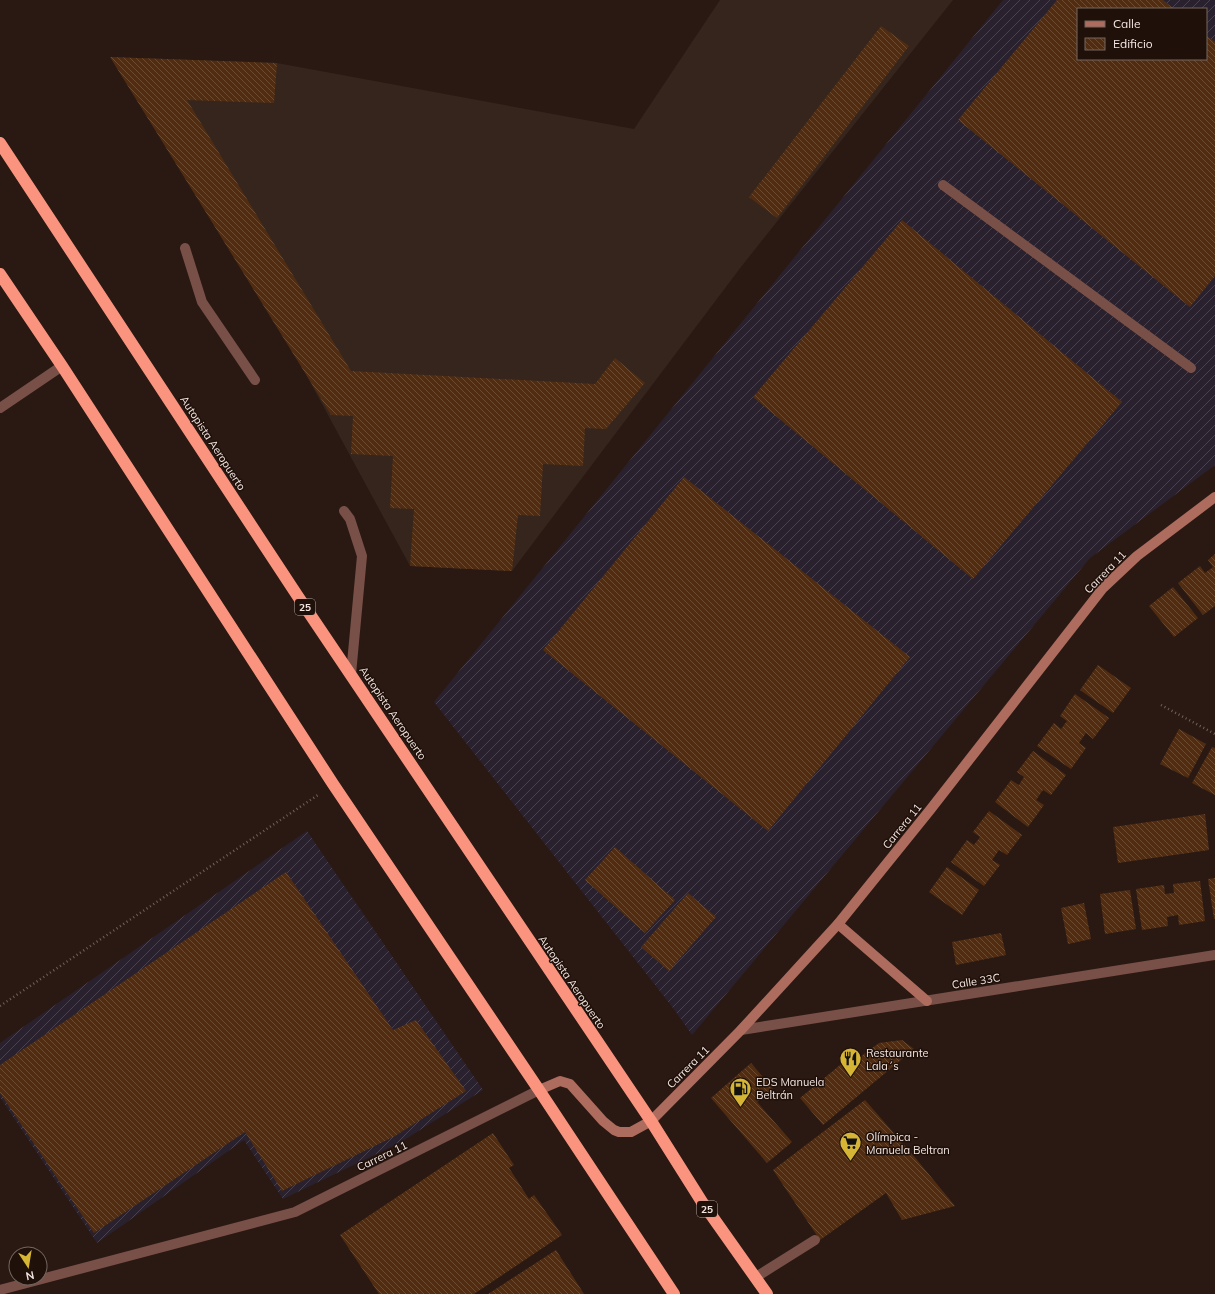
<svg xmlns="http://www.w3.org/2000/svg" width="1215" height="1294" font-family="Mulish,sans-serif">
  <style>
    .commercial { fill: #35251c }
    .industrial { fill: url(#industrial-furrows); fill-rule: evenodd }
    .building { fill: url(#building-back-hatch) }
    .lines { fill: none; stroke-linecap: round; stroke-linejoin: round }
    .path { stroke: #71615c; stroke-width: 2.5; stroke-dasharray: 1 3; stroke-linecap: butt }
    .lane { stroke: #795047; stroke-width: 10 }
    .street { stroke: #795047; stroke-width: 10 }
    .secondary { stroke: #ae6c5e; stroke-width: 10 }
    .highway { stroke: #fb947f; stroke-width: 12 }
    .labels { text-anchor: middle; stroke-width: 3; stroke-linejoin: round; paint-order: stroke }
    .shield { fill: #20100a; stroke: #b4a6a1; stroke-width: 1 }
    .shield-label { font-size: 10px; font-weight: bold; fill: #f3e6e2 }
    .street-label { font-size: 11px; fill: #f3e6e2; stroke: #20100a }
    .poi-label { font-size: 11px; fill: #f3e6e2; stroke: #20100a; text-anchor: start }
  </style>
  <defs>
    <pattern id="industrial-furrows" width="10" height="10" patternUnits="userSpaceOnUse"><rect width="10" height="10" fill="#2a212f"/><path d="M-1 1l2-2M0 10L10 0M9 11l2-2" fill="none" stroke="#49414d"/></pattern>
    <pattern id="building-back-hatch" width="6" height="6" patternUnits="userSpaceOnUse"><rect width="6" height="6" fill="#522c10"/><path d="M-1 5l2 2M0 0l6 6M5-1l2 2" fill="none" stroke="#6b4b32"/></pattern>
  </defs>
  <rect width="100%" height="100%" fill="#2a1913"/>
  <polygon class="commercial" points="720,0 953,0 741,267 512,571 410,566 296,356 110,57 277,63 634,129"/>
  <g class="industrial">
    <path d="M1003,0H1215V465L1090,558L692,1035L673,1008L434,702ZM1078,9H1206V59H1078Z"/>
    <polygon points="307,831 483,1090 401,1142 283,1199 244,1140 97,1243 0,1097 0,1043"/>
  </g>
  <g class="building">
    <polygon points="1057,0 1163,0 1174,9 1078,9 1078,59 1206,59 1206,35 1215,42 1215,276 1190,307 958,120"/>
    <polygon points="881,26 909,46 777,218 749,197"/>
    <polygon points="110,57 277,63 274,103 187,100 351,371 595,384 615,358 645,383 606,429 585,428 583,466 543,464 540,516 518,515 512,571 410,566 414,509 390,508 393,456 351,454 353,416 331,415"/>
    <polygon points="902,220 1122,402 973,579 753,397"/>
    <polygon points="684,477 910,657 768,831 543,650"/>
    <polygon points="1215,554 1215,606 1203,615 1178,583 1200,566 1205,573 1213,567 1208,560"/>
    <polygon points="1173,587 1198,618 1174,637 1149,606"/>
    <polygon points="1098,665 1131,688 1113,713 1080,690"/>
    <polygon points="1075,694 1109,718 1093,739 1086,733 1079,743 1086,748 1071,769 1037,746 1054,723 1061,729 1067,721 1060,716"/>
    <polygon points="1179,729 1206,744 1188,778 1160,764"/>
    <polygon points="1212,747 1215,748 1215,795 1192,783"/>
    <polygon points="1033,751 1066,775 1051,795 1043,790 1036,800 1044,805 1028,827 995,802 1011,780 1019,785 1024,777 1017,772"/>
    <polygon points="989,811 1022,835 1007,855 999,850 992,860 1000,865 984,886 951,862 967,840 974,845 980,837 973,832"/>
    <polygon points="1205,814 1209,850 1118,863 1113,827"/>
    <polygon points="615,847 675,900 645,933 585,880"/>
    <polygon points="947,867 979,890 962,915 929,892"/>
    <polygon points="286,872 393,1030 416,1020 466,1091 395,1136 282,1191 245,1132 94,1233 0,1093 0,1065"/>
    <polygon points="1215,878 1215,919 1214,919 1208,879"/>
    <polygon points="1200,881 1205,921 1179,925 1178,915 1167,917 1168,926 1142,930 1136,889 1164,885 1165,894 1174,893 1173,884"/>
    <polygon points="1130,890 1136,929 1105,934 1100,894"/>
    <polygon points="688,893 716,917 669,971 641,947"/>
    <polygon points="1084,903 1091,939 1068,944 1061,908"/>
    <polygon points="1001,933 1006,955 956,965 952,942"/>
    <polygon points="902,1040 914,1049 823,1125 800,1098 851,1056 857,1059 879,1043"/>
    <polygon points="751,1063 773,1089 757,1102 792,1142 767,1163 711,1098"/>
    <polygon points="865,1100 913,1155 955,1206 902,1220 886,1193 820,1240 773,1170"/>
    <polygon points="493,1133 514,1165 509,1168 529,1199 534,1195 562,1235 474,1294 379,1294 340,1235"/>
    <polygon points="556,1250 584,1294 488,1294"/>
  </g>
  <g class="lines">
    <g class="path">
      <polyline points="1161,705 1215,734"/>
      <polyline points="0,1006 318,795"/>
    </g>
    <g class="lane">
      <polyline points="943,185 1191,368"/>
      <polyline points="185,248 202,302 255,380"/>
      <polyline points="344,511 350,519 362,556 351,674"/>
      <polyline points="756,1277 815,1240"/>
    </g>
    <g class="street">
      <polyline points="0,408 62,366"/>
      <polyline points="741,1030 1215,955"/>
      <polyline points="0,1290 295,1212 539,1090"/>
    </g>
    <g class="secondary">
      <polyline points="838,924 927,1001"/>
      <polyline points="539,1090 560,1081 570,1084 603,1121 614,1130 619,1132 631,1132 651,1121 741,1030 838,924 930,810 1103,588 1137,556 1215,497"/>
    </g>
    <g class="highway">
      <polyline points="0,143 297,595 651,1121 702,1202 767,1294"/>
      <polyline points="0,274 62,366 333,784 539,1090 674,1294"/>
    </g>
  </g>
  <defs>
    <symbol id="restaurant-pin" viewBox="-11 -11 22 30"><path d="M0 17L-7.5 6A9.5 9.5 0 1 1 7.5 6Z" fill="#d6b534" stroke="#20100a"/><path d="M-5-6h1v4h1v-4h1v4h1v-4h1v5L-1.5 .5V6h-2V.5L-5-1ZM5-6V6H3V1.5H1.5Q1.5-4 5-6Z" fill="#111"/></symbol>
    <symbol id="fuel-pin" viewBox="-11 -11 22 30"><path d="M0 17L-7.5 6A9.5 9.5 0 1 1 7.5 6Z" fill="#d6b534" stroke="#20100a"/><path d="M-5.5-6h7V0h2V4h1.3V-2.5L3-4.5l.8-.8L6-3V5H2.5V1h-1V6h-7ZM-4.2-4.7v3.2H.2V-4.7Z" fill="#111"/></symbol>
    <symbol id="supermarket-pin" viewBox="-11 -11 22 30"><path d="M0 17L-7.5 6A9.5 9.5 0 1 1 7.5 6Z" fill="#d6b534" stroke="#20100a"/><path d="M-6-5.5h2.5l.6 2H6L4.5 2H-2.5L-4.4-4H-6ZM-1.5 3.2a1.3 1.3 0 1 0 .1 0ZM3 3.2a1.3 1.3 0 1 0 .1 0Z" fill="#111"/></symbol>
  </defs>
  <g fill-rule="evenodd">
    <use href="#restaurant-pin" x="838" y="1046" width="25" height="34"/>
    <use href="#fuel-pin" x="728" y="1076" width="25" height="34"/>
    <use href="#supermarket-pin" x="838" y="1130" width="25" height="34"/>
  </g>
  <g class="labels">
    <g class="shield">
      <rect x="295" y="599" width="20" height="16" rx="3"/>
      <rect x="697" y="1201" width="20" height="16" rx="3"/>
    </g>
    <g class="shield-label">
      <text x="305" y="611">25</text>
      <text x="707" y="1213">25</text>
    </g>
    <g class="street-label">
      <text transform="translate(213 443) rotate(57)" y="4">Autopista Aeropuerto</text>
      <text transform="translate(1105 572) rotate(-46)" y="4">Carrera 11</text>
      <text transform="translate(393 713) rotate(56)" y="4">Autopista Aeropuerto</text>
      <text transform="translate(902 826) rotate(-51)" y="4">Carrera 11</text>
      <text transform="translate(976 981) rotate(-9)" y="4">Calle 33C</text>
      <text transform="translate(572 982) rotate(56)" y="4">Autopista Aeropuerto</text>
      <text transform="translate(688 1067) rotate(-45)" y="4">Carrera 11</text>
      <text transform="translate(382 1156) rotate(-26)" y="4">Carrera 11</text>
    </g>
    <g class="poi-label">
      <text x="866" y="1057">Restaurante<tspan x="866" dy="13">Lala´s</tspan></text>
      <text x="756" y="1086">EDS Manuela<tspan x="756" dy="13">Beltrán</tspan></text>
      <text x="866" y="1141">Olímpica -<tspan x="866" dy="13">Manuela Beltran</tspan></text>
    </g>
  </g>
  <rect x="1077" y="8" width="130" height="52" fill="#20100a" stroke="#746660"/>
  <rect x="1085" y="21" width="20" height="6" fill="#ae6c5e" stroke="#746660"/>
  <text x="1113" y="28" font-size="12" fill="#f3e6e2">Calle</text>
  <rect x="1085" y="38" width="20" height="12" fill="url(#building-back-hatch)" stroke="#746660"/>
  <text x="1113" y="48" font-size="12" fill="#f3e6e2">Edificio</text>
  <g transform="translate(28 1266) rotate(168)"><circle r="19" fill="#20100a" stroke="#746660"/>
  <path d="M0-3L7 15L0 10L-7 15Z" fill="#d6b534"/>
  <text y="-6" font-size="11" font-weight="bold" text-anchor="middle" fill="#f3e6e2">N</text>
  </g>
</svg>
